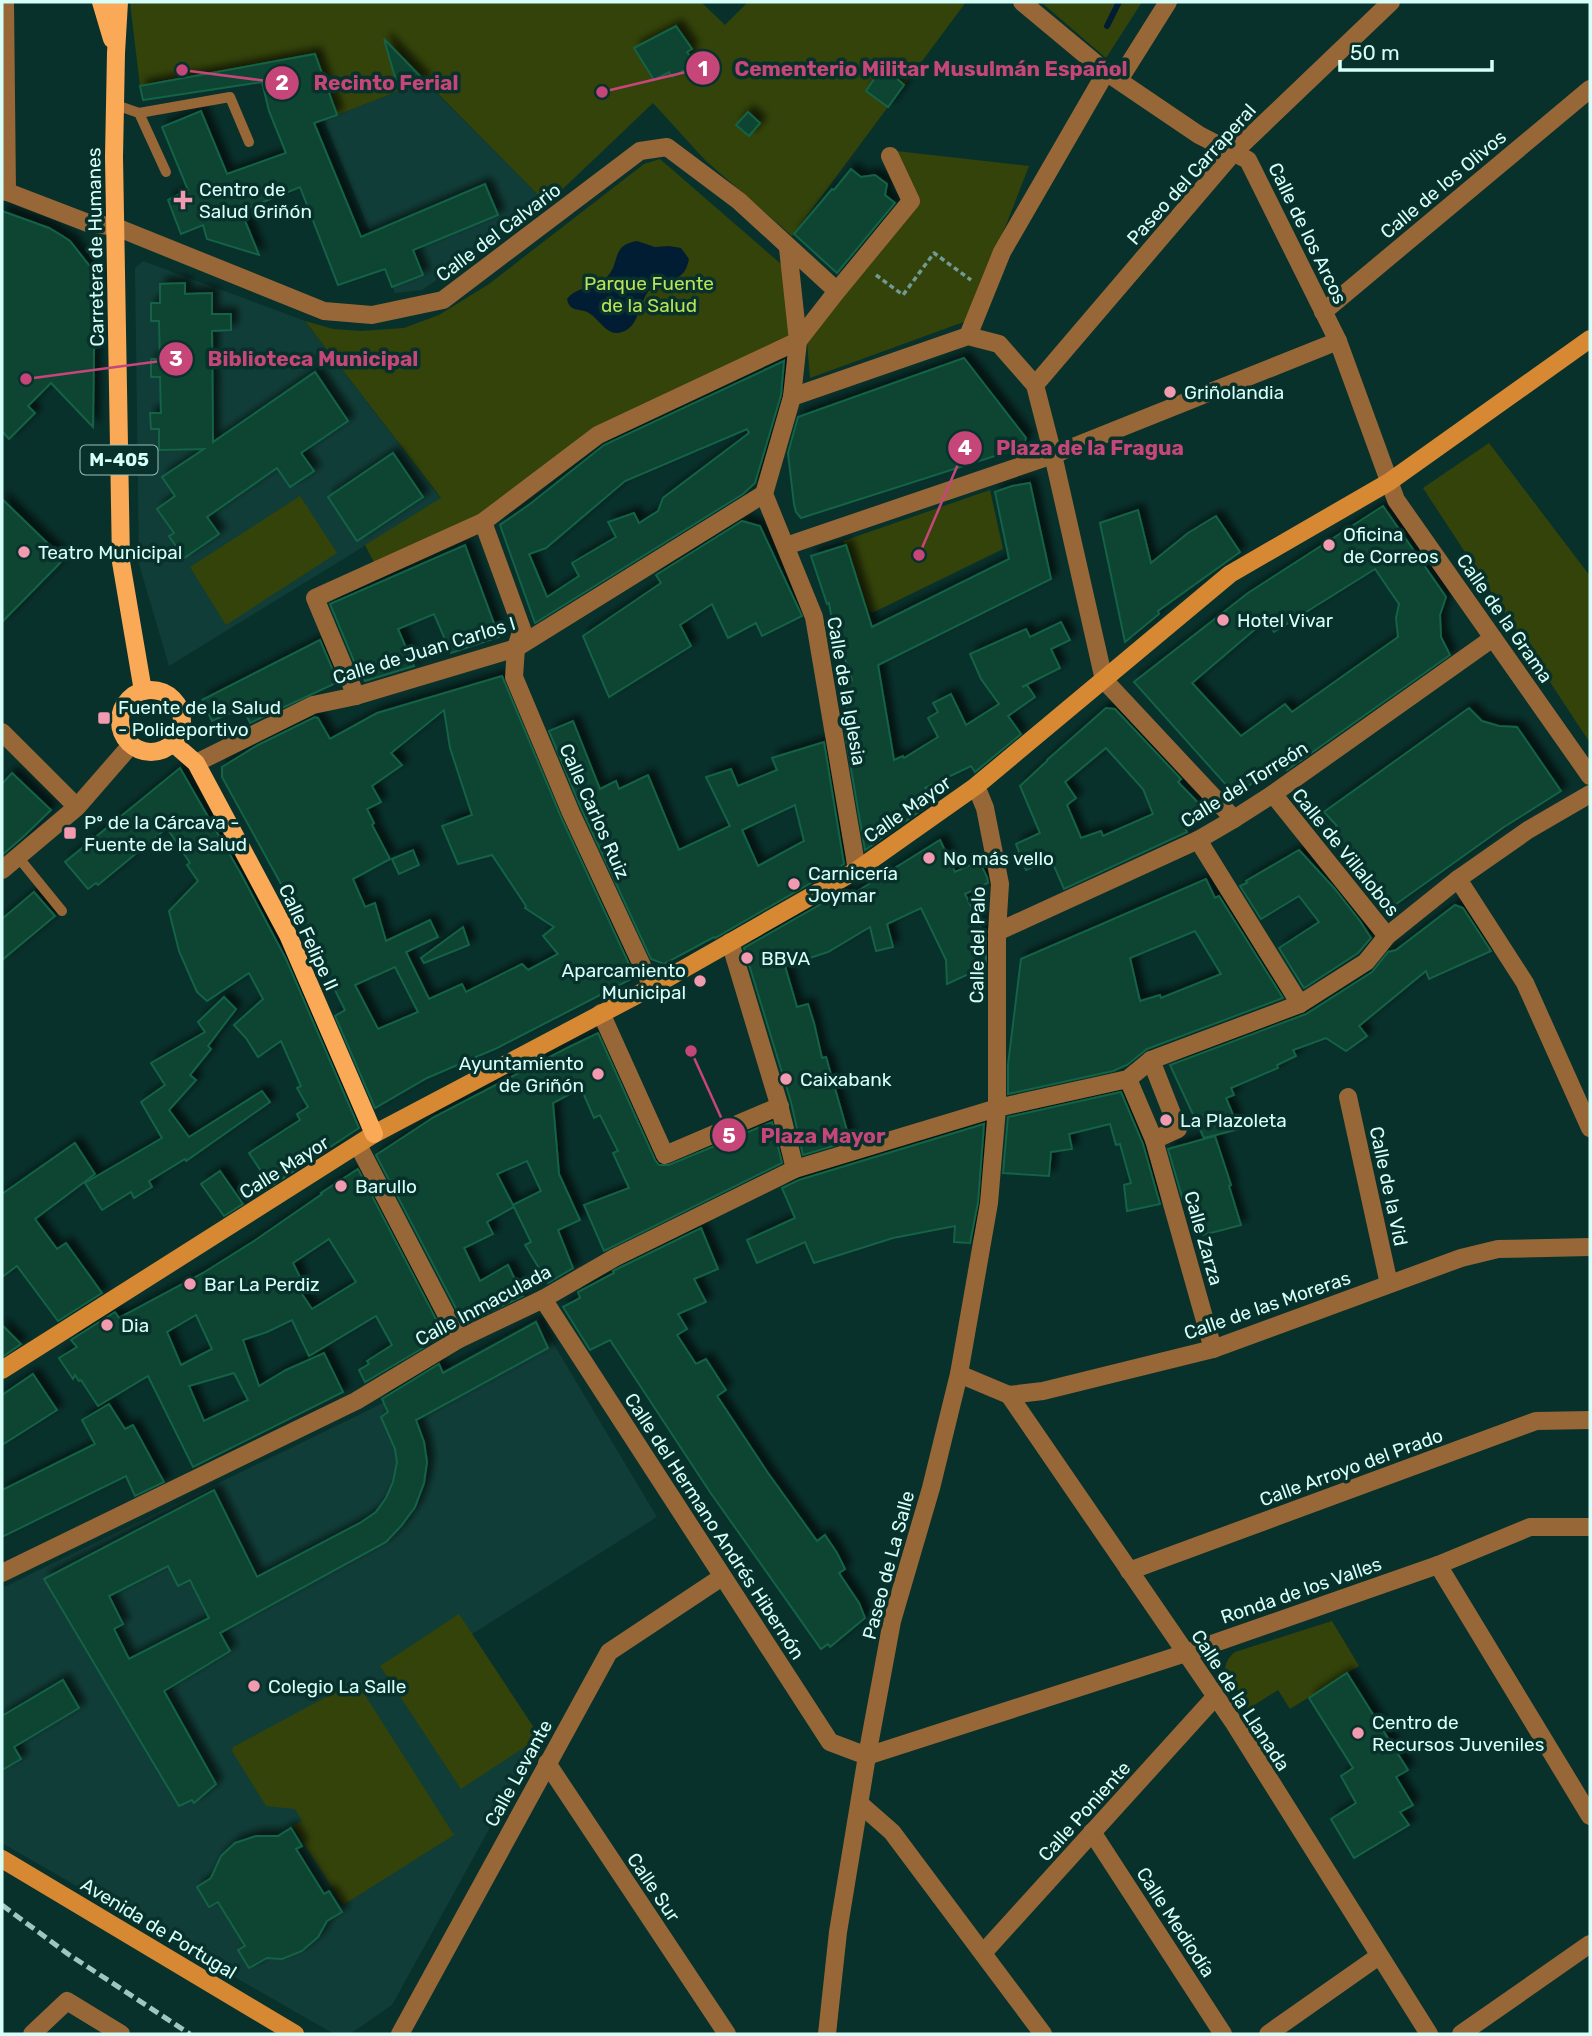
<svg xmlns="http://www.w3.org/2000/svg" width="1592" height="2036" font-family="Rubik,sans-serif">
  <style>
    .built { fill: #113d38 }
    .green { fill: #34430a }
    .water { fill: #001d33 }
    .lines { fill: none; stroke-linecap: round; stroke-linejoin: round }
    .stream { stroke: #001d33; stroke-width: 6 }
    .building { fill: #0e4430; stroke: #136246; stroke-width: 2; fill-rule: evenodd; filter: url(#shadow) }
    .path { stroke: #719a94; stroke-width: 3.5; stroke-dasharray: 5 3.5; stroke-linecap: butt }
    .lane { stroke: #986737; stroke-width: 10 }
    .street { stroke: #986737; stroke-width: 18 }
    .secondary { stroke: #d78833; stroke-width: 18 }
    .primary { stroke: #faa957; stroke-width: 18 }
    .rail { stroke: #9dc7c0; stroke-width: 5; stroke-dasharray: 10 5; stroke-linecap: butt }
    .poi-dot { fill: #f29ab0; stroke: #09312c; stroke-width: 2.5 }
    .labels { text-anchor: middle; stroke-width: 7; stroke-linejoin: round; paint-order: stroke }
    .shield { fill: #09312c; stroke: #98c1bb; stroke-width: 2 }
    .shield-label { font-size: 18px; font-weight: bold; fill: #d5fff8 }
    .street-label { font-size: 19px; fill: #d5fff8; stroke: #09312c }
    .poi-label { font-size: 19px; fill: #d5fff8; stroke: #09312c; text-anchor: start }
    .park-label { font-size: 19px; fill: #b9e257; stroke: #09312c }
    .leader { fill: none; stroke: #c6467a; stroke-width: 2.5 }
    .callout-dot { fill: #c6467a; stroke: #09312c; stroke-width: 2.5 }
    .mark-label { font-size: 21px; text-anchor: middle; font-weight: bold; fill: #fff }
    .callout-label { font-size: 21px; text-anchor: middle; font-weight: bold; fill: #c6467a; stroke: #09312c; stroke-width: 7; stroke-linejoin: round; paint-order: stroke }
  </style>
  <defs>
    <filter id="shadow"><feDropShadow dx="6" dy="-6" stdDeviation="3.5" flood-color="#0009"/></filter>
  </defs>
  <rect width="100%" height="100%" fill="#09312c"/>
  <g class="built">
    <polygon points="425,81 547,204 422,290 395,293 324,120"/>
    <polygon points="143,261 305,321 441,499 169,666 139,564 135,268"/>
    <polygon points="538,1318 657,1517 472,1634 540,1737 392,2005 350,2034 334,2034 2,1843 2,1588 375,1407"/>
  </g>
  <g class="green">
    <polygon points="130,2 701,2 725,25 748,2 966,2 792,236 705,160 653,103 547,204 386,41 399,91 337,115 315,54 140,86"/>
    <polygon points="1041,2 1142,2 1106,58"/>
    <polygon points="896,151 1029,166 969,320 810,378 807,342 919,200"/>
    <polygon points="660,159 781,264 798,341 598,435 483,522 378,570 365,545 441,498 305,321 333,329 361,331 404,328 439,315 489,284 644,164"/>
    <polygon points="1489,443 1590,576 1590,743 1423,488"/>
    <polygon points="990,490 1003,549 872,613 867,609 843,541"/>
    <polygon points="300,496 337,553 226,625 190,567"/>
    <polygon points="459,1614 540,1737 461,1789 380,1666"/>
    <path d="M1332,1621L1359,1666L1290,1709L1278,1690L1248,1709L1225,1669C1226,1661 1229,1657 1235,1652Z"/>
    <polygon points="356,1681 454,1835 343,1905 293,1826 302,1821 295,1809 266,1806 232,1751 233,1747"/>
  </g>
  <path class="water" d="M637,241L655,247L669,246L681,248L689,259C684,284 670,276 653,287C637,298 642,330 618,333C605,334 599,318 587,312C577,308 570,312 567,299C577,286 595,289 606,278C621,264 610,245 637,241Z"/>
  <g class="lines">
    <polyline class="stream" points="1107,26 1119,2"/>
  </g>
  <g class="building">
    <polygon points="676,26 692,49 687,52 696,64 672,77 669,72 654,80 634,48"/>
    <polygon points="384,39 425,81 399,91"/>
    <polygon points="315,54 337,115 314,123 361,237 485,184 498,215 413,250 423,275 392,287 385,269 338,285 300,187 241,211 259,255 207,239 203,225 181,234 168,200 188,190 162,127 201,111 227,174 286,153 269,111 262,82 143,100 140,86"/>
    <polygon points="883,66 904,85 888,107 866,91"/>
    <polygon points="748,112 760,123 749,136 736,125"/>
    <polygon points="851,169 861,177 875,175 887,184 885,195 895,203 837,273 794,234 832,189 834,190"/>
    <polygon points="2,211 49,228 61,235 70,241 92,269 95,278 93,427 51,383 28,406 35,413 9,439 2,431"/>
    <polygon points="185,283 185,294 212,293 212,314 231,314 231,330 212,331 213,442 315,372 348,421 301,453 314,471 290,487 277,468 207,517 219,534 184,558 169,536 174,533 157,509 175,496 162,477 204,449 159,450 159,429 151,429 150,413 161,413 160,377 151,377 151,359 160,359 159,321 151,321 151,303 160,303 160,284"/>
    <polygon points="964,358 1026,438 1023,447 801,518 796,512 794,504 788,453 798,417"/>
    <path d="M784,361L781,395L755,483L743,494L535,623L500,525L530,504L604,445ZM747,429L749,433L663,498L658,511L639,523L634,513L608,522L616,537L572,563L579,576L547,597L529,554L546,548L625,481Z"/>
    <polygon points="393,453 423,497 357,541 328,497"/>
    <polygon points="1030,483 1051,579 878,665 894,760 903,756 904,758 938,737 928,718 938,712 933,703 951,694 966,725 999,704 981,679 970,654 1026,629 1030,637 1061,622 1070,640 1051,649 1060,668 1022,687 1027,685 1035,697 1008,716 1021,734 975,772 971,766 925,788 934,801 865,850 845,734 852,732 843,683 852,680 832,620 829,603 827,604 811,556 846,545 872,627 1009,559 995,492 1012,486"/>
    <polygon points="2,499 64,559 2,622"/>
    <path d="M1383,506L1446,597L1440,615L1441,637L1450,655L1287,770L1281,760L1236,796L1134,682L1248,593ZM1375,569L1399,604L1396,618L1398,637L1292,712L1285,704L1241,736L1192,683L1266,620L1274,632Z"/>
    <polygon points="1138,510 1151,563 1188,533 1216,516 1240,552 1158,611 1159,614 1125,642 1100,523"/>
    <polygon points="742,521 760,526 802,616 762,636 756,623 728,638 712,604 680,625 691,646 609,697 583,636 661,583 656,575"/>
    <polygon points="465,545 499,637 451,653 434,614 398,629 414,666 365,681 360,670 358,671 330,604"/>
    <polygon points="320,640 338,682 250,723 243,708 212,721 202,700"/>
    <path d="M502,676L561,817L635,977L497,1048L427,1078L375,1108L335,1016L345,1010L291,902L222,777V767L258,745L315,717L318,718L330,739L377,713ZM444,710L450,748L472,815L442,826L458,864L492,855L526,906L525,908L554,927L543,936L558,954L528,970L522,964L466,992L462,984L429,999L406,952L438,937L430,920L386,941L375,903L365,907L353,879L390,859L372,825L374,823L367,809L381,802L372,786L402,765L391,753ZM395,967L418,1012L378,1029L355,985Z"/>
    <path d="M1106,708L1115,709L1181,779L1178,782L1209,814L1184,826L1187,832L1064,889L1051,859L1026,870L1016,844L1040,833L1020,786L1047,761V760ZM1106,748L1143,789L1153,814L1103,836L1101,831L1081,838L1067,805L1076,798L1065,782Z"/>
    <polygon points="1469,708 1482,721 1499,726 1517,727 1561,791 1504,827 1392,907 1330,832 1337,826 1324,812"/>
    <path d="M573,721L600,789L616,781L619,789L648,775L679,850L730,826L706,777L731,769L738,786L777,770L772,758L824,742L844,864L715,938L714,937L664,964L651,959L581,808L549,731ZM795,805L804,841L758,866L742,830Z"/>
    <polygon points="180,768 241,874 286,959 359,1128 271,1186 249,1153 300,1120 297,1114 308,1107 297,1088 301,1086 281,1041 258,1057 246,1038 234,1025 263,999 249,973 207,1001 197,992 179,951 169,911 198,881 187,865 190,863 167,828 98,885 96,883 88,889 65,862"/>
    <polygon points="12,773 51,810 23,837 2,855 2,784"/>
    <polygon points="940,840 955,872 979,861 987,877 988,883 965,894 986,938 986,966 947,984 946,960 921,908 887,924 893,947 876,951 870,927 828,952 785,966 797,1007 808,1004 814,1023 822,1058 826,1057 850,1141 803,1155 791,1102 744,948 844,891 848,897"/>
    <polygon points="413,850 419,865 399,874 392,859"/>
    <polygon points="1299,850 1334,888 1360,921 1371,938 1358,953 1304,988 1279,948 1319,922 1299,896 1261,919 1240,886 1247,883 1246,881"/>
    <path d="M1206,879L1215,898L1219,896L1283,998L1147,1049L1127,1065L1113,1071L1008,1094V1065L1021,959ZM1195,931L1221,974L1161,998L1160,995L1140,1001L1130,958Z"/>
    <polygon points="34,892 55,916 2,960 2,919"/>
    <polygon points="1455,905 1463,908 1491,951 1429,979 1426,971 1359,1026 1367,1036 1346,1051 1326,1038 1293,1050 1296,1056 1277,1065 1278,1068 1231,1088 1234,1095 1226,1098 1239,1129 1204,1138 1170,1065 1306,1014 1372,972 1388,952 1396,950"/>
    <polygon points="463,927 469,945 424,963 421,958"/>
    <polygon points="224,997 236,1009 208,1046 211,1049 190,1075 196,1080 169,1110 189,1137 262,1091 270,1102 186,1161 185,1159 149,1181 152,1187 134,1198 131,1192 102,1210 85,1183 162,1138 141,1102 165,1085 151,1063 205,1032 198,1022"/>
    <path d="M598,1033L655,1160L659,1165H669L772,1122L782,1163L604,1251L584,1205L629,1188L613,1153L618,1151L600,1115L594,1118L581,1088L553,1103L559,1174L580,1220L558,1230L573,1268L548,1283L525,1245L531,1242L514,1207L487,1222L493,1234L464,1248L480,1281L508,1265L523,1296L469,1322L464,1311L459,1314L376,1155L434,1117L569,1047ZM527,1161L541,1191L513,1205L497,1174Z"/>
    <polygon points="1121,1092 1143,1144 1160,1204 1127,1211 1124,1185 1131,1183 1120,1144 1116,1145 1110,1124 1069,1134 1072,1149 1051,1152 1049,1176 1003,1173 1008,1117"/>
    <polygon points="984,1124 978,1202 970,1243 954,1242 955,1226 893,1238 814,1263 805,1242 757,1263 747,1240 795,1218 782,1188 799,1180"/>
    <polygon points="1215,1136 1231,1185 1229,1186 1241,1225 1203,1235 1191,1198 1183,1200 1168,1149"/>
    <polygon points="75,1143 95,1174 35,1219 57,1249 66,1243 102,1293 58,1321 17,1266 2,1277 2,1194"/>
    <path d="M358,1169L438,1323L421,1332L428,1345L365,1382L359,1370L369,1364L367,1361L392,1345L376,1316L309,1356L292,1320L267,1332L243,1340L259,1386L286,1370L324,1353L343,1392L193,1467L148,1376L98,1406L81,1380L79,1381L75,1375L73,1379L59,1358L77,1347L71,1340L115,1312L119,1318L203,1273L254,1241L322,1194L321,1193ZM329,1239L356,1282L312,1309L296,1285L301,1279L293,1263ZM196,1315L212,1349L181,1365L167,1332ZM234,1373L248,1400L204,1421L189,1386Z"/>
    <polygon points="220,1171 243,1204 224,1216 201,1184"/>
    <polygon points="701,1228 718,1269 694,1279 706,1302 678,1314 687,1329 677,1335 696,1364 706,1359 726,1390 717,1396 768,1473 817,1541 825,1535 837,1553 845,1569 839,1573 859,1603 865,1618 830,1647 828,1644 821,1649 710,1492 610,1340 590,1350 563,1307 580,1298 578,1292 614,1273 613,1271 619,1268"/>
    <path d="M536,1322L548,1348L416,1420L424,1442L427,1462L424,1483L415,1507L401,1526L386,1542L220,1633L230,1651L164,1691L216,1784L194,1803L192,1800L179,1806L44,1579L214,1490L257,1577L360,1523L376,1512L386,1498L393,1482L397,1462L395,1449L381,1417L388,1412L382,1399L439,1364L443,1373ZM168,1566L178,1586L190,1580L209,1618L129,1659L114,1629L123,1624L109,1596Z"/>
    <polygon points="2,1325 21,1344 2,1357"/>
    <polygon points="33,1374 57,1410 2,1445 2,1395"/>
    <polygon points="109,1404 125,1429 133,1425 164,1482 135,1496 126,1476 2,1537 2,1490 95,1444 82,1420"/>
    <polygon points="1347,1673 1408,1770 1396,1777 1413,1805 1400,1812 1409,1825 1354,1858 1331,1819 1356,1803 1341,1776 1353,1768 1309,1698"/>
    <polygon points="63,1680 79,1708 14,1747 21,1759 2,1770 2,1716"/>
    <polygon points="291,1828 302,1846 296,1849 324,1894 329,1891 342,1912 327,1921 318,1937 302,1951 282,1959 267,1958 249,1968 238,1950 245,1946 218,1902 209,1907 197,1887 211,1878 221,1856 235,1843 256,1836 278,1836"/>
  </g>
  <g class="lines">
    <polyline class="path" points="876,275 903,295 934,253 971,280"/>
    <g class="lane">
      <polyline points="116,105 139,113 166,172"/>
      <polyline points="139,113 230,97 249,142"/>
      <polyline points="18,857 62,911"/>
    </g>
    <g class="street">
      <polyline points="5,2 7,192"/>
      <polyline points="1022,2 1106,72 1199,135 1248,160 1338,341 1396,500 1590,776"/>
      <polyline points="1119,80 1168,2"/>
      <polyline points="2,190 88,223 116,227 324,311 372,315 443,300 640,151 667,147 739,201 837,291"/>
      <polyline points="1323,312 1590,89"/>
      <polyline points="968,336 1002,252 1106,72"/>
      <polyline points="1035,385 1234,152 1391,2"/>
      <polyline points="792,397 968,336 999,344 1035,385 1053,455 1104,680 1234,819"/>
      <polyline points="483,522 522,629 516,648 514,677 571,813 652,987"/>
      <polyline points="786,546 1053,455 1338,341"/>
      <polyline points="356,696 315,598 483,522 598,435 798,341 788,248"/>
      <polyline points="2,732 77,807"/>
      <polyline points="196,763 313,705 356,696 516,648 764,494"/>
      <polyline points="1273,794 1387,936"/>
      <polyline points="1198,840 1300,1004"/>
      <polyline points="2,870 77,807 131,745"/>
      <polyline points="857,870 814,617 764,494 792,397 798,341 837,291 911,201 890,156"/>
      <polyline points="1458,879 1525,983 1590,1128"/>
      <polyline points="997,932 1198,840 1234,819 1273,794 1493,638"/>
      <polyline points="730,942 778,1101 795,1169"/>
      <polyline points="601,1013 665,1155 780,1106"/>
      <polyline points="1151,1060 1178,1129 1154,1140"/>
      <polyline points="1128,1079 1154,1140 1213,1349"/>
      <polyline points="1348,1097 1389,1284"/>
      <polyline points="358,1145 459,1339"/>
      <polyline points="543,1299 830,1742 867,1756 1186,1653 1438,1565 1530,1527 1590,1527"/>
      <polyline points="959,1374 1009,1395 1043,1391 1213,1349 1461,1258 1498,1249 1590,1247"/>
      <polyline points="1009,1395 1234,1723 1429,2034"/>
      <polyline points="1438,1565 1590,1816"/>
      <polyline points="1129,1571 1536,1421 1590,1420"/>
      <polyline points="2,1573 356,1401 459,1339 543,1299 614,1258 795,1169 997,1108 1128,1079 1151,1060 1300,1004 1366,962 1387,936 1458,879 1528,830 1590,794"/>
      <polyline points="547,1763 727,2034"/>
      <polyline points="860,1804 892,1832 1043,2034"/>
      <polyline points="1092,1832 1223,2034"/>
      <polyline points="983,1953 1216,1696"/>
      <polyline points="32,2034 67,2001 121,2034"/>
      <polyline points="400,2034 609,1652 722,1577"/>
      <polyline points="827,2034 838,1932 867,1756 892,1621 931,1488 959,1374 989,1203 997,1108 997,932 1000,884 985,808 976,786"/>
      <polyline points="1268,2034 1379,1956"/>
      <polyline points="1461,2034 1590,1944"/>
    </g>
    <g class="secondary">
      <polyline points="2,1370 374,1134 652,987 857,870 976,786 1230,574 1389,482 1590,339"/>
      <polyline points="2,1859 295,2034"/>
    </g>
    <g class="primary">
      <polyline points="101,2 112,39"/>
      <polyline points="119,2 116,53 114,157 121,562 143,691"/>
      <circle cx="151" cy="721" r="31"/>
      <polyline points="173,743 196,763 288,935 374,1134"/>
    </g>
    <polyline class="rail" points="2,1905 68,1954 190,2034"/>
  </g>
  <g class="poi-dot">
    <path d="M179.5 189.5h7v7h7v7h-7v7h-7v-7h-7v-7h7z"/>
    <circle cx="1170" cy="392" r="7"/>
    <circle cx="1329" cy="545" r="7"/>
    <circle cx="24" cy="552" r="7"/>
    <circle cx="1223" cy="620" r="7"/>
    <rect x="97" y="711" width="14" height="14" rx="3.5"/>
    <rect x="63" y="826" width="14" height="14" rx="3.5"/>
    <circle cx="929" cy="858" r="7"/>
    <circle cx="794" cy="884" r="7"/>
    <circle cx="747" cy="958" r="7"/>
    <circle cx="700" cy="981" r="7"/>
    <circle cx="598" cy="1074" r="7"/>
    <circle cx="786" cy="1079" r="7"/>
    <circle cx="1166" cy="1120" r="7"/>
    <circle cx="341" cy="1186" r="7"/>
    <circle cx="190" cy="1284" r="7"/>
    <circle cx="107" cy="1325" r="7"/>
    <circle cx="254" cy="1686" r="7"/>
    <circle cx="1358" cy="1733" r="7"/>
  </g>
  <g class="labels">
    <rect class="shield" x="80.5" y="445.5" width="77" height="29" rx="5"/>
    <g class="shield-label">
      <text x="119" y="466">M-405</text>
    </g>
    <g class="street-label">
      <text transform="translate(1191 174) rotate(-48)" y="7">Paseo del Carraperal</text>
      <text transform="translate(1443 184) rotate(-40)" y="7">Calle de los Olivos</text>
      <text transform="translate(498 232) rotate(-37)" y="7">Calle del Calvario</text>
      <text transform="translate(1308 233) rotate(64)" y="7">Calle de los Arcos</text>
      <text transform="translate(95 247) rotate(-91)" y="7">Carretera de Humanes</text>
      <text transform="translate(1505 618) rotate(55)" y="7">Calle de la Grama</text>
      <text transform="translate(424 650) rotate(-17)" y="7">Calle de Juan Carlos I</text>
      <text transform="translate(847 691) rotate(80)" y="7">Calle de la Iglesia</text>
      <text transform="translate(1244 784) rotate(-32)" y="7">Calle del Torreón</text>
      <text transform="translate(907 809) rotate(-35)" y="7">Calle Mayor</text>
      <text transform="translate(595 811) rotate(66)" y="7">Calle Carlos Ruiz</text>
      <text transform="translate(1346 852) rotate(51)" y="7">Calle de Villalobos</text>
      <text transform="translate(309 937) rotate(65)" y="7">Calle Felipe II</text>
      <text transform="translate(977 945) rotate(-89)" y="7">Calle del Palo</text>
      <text transform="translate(284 1167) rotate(-32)" y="7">Calle Mayor</text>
      <text transform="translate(1389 1186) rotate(78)" y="7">Calle de la Vid</text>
      <text transform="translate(1204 1238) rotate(74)" y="7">Calle Zarza</text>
      <text transform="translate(483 1305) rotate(-28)" y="7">Calle Inmaculada</text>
      <text transform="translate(1267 1305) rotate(-19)" y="7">Calle de las Moreras</text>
      <text transform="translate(1351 1467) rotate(-20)" y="7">Calle Arroyo del Prado</text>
      <text transform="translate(715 1526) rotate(57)" y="7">Calle del Hermano Andrés Hibernón</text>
      <text transform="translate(888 1565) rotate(-75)" y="7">Paseo de La Salle</text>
      <text transform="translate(1301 1590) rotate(-19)" y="7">Ronda de los Valles</text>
      <text transform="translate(1241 1700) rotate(57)" y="7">Calle de la Llanada</text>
      <text transform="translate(518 1773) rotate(-61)" y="7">Calle Levante</text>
      <text transform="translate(1084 1811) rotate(-48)" y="7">Calle Poniente</text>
      <text transform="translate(654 1887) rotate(56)" y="7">Calle Sur</text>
      <text transform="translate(1176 1922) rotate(57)" y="7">Calle Mediodía</text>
      <text transform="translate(159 1928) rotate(31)" y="7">Avenida de Portugal</text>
    </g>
    <g class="poi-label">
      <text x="199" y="196">Centro de<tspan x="199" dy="22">Salud Griñón</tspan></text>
      <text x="1184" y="399">Griñolandia</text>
      <text x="1343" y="541">Oficina<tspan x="1343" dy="22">de Correos</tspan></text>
      <text x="38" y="559">Teatro Municipal</text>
      <text x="1237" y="627">Hotel Vivar</text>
      <text x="118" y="714">Fuente de la Salud<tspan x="118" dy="22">- Polideportivo</tspan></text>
      <text x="84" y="829">Pº de la Cárcava -<tspan x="84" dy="22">Fuente de la Salud</tspan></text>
      <text x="943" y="865">No más vello</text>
      <text x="808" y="880">Carnicería<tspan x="808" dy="22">Joymar</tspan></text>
      <text x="761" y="965">BBVA</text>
      <text x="686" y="977" text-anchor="end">Aparcamiento<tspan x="686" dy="22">Municipal</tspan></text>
      <text x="584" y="1070" text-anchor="end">Ayuntamiento<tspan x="584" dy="22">de Griñón</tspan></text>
      <text x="800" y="1086">Caixabank</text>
      <text x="1180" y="1127">La Plazoleta</text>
      <text x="355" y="1193">Barullo</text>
      <text x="204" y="1291">Bar La Perdiz</text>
      <text x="121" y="1332">Dia</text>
      <text x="268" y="1693">Colegio La Salle</text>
      <text x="1372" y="1729">Centro de<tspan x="1372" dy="22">Recursos Juveniles</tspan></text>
    </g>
    <g class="park-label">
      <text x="649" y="290">Parque Fuente<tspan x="649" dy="22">de la Salud</tspan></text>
    </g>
  </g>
  <path class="leader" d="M602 92L703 68M182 70L282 83M26 379L176 359M919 555L965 448M691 1051L729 1135"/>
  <g class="callout-dot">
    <circle cx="602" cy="92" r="7"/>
    <circle cx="182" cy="70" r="7"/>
    <circle cx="26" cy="379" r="7"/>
    <circle cx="919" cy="555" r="7"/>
    <circle cx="691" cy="1051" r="7"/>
    <circle cx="703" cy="68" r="18"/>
    <circle cx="282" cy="83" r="18"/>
    <circle cx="176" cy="359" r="18"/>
    <circle cx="965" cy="448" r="18"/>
    <circle cx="729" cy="1135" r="18"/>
  </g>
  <g class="mark-label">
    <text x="703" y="76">1</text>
    <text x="282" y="90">2</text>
    <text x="176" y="366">3</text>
    <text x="965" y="455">4</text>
    <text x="729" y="1143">5</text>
  </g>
  <g class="callout-label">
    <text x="931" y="76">Cementerio Militar Musulmán Español</text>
    <text x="386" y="90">Recinto Ferial</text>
    <text x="313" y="366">Biblioteca Municipal</text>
    <text x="1090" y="455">Plaza de la Fragua</text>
    <text x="823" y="1143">Plaza Mayor</text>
  </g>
  <rect width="1592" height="2036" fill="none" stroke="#d5fff8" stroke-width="7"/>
  <path d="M1340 60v10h152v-10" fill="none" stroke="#d5fff8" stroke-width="3.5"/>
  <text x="1350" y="60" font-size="21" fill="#d5fff8" stroke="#09312c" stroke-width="5" paint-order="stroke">50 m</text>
</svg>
